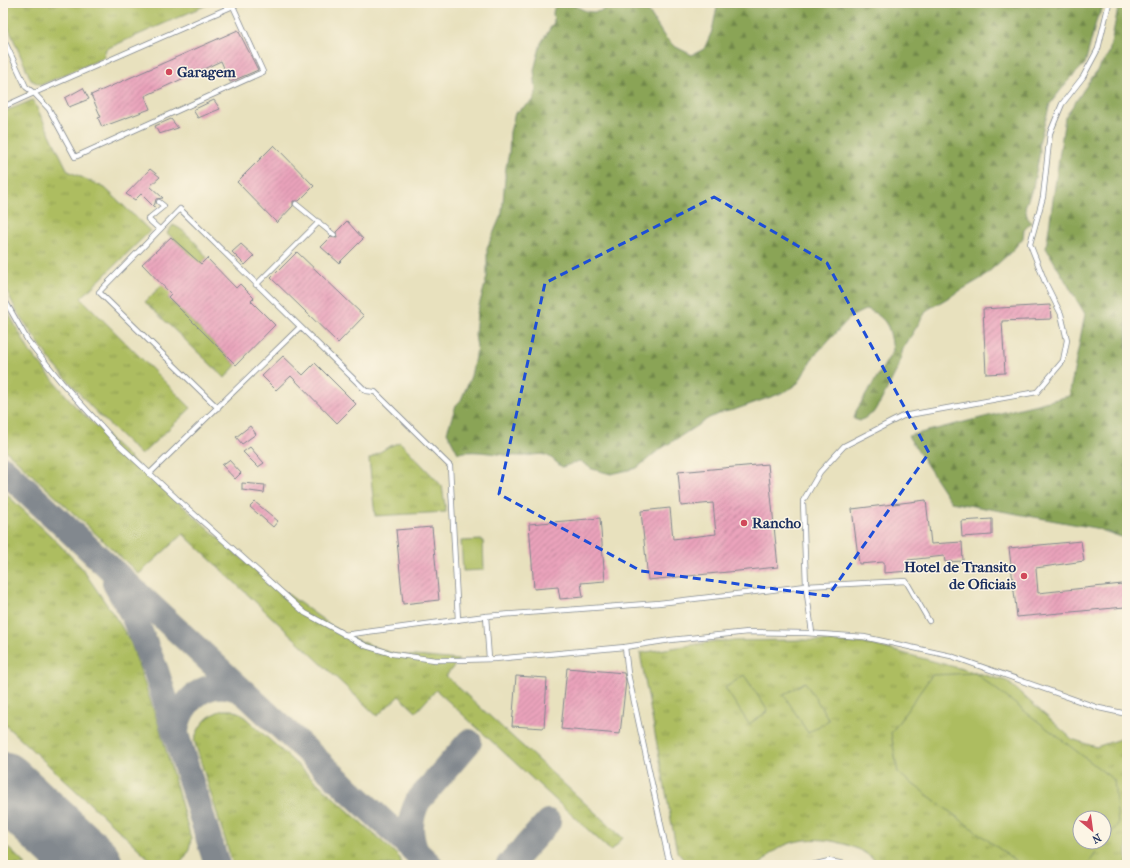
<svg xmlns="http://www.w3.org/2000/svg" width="1130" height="868" font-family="'IM FELL French Canon',serif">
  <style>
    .grass { fill: url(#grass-tufts); stroke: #64765f; fill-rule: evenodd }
    .forest { fill: url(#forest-firs); stroke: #526a5a }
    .park { fill: #adbd60; stroke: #64765f; fill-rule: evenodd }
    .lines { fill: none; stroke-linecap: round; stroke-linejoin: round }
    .taxiway { stroke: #82888e; stroke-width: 26 }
    .runway { stroke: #82888e; stroke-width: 65 }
    .building { fill: url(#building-hatch) }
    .lane-casing { stroke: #82888e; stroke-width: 6 }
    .lane { stroke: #fff; stroke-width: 4.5 }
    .marked { fill: none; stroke: #1d4ed8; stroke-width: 3; stroke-dasharray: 8 5; stroke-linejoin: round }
    .poi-dot { fill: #d1495b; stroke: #fcf5e5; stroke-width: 1.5 }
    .labels { text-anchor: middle; stroke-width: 3; stroke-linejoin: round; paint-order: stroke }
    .poi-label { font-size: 15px; font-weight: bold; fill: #1b2f5e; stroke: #fcf5e5; text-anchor: start }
  </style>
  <defs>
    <pattern id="grass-tufts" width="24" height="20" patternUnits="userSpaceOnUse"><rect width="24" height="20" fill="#adbd60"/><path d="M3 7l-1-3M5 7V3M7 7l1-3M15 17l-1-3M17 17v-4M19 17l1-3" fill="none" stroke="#8c9a52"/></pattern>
    <pattern id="forest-firs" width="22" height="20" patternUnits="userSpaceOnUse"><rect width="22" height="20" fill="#8aa456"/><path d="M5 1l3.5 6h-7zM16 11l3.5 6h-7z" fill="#70864a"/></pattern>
    <pattern id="building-hatch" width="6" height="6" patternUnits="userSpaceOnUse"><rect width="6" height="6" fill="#eaa3bb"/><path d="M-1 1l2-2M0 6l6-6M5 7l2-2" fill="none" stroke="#bd859b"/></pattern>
  </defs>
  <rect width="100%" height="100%" fill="#fcf5e5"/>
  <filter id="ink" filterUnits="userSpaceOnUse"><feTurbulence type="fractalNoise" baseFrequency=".025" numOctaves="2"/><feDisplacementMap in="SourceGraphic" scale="8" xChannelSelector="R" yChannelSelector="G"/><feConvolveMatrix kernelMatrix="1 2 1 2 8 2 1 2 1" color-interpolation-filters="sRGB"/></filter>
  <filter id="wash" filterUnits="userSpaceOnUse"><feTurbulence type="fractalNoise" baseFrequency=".012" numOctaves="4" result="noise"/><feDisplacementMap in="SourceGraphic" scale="16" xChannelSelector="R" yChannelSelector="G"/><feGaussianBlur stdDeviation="0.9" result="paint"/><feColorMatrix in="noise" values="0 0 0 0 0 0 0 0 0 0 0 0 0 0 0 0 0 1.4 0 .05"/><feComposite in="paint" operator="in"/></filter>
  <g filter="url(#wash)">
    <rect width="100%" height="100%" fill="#e8e1be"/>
    <g class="grass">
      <polygon points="3,3 211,3 106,49 103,58 41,85 31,80 3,15"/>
      <polygon points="33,100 68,171 105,188 150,231 81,298 191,408 141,455 93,409 51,361 16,310 3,283 3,112"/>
      <path d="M173,225C187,231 199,246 207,258L168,298L236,365L225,378L145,302L191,255L167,233Z"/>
      <polygon points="3,303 30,352 75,406 149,476 256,571 344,635 393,654 459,660 446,676 623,838 611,851 436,690 416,712 399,696 377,716 183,534 139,574 3,448"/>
      <polygon points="400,442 442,486 446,512 375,516 369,459 388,447"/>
      <path d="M3,491L53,538L81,567L120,624L131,643L160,729L191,838C190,849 187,857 178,865H156L3,723Z"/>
      <path d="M805,640L869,644L1007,681L1072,739L1096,747L1120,739L1127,730V865H880C860,843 816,833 788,844C782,846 774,851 769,855C766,859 763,863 758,865H689L677,852L640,653L716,641ZM1080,818H1104V842H1080Z"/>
      <path d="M223,710H232L240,713L395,853L400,858L402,865H233L194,740C200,724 207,715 223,710Z"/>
      <polygon points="3,843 26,865 3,865"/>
    </g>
    <g class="forest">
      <path d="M561,3C581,3 582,17 604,10L605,3H643L664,36L674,46L692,55L704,49L712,31L718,3H1106L1097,18L1085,64L1067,82L1050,104L1039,143L1040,152L1033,187L1025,207L1027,216L1031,223L1024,230L1023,238L1012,251L982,278L927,310L903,349L898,368L881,401L873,413L860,421L854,419L856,411L893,351C890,329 889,319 867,309L852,316L845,323L814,356L798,383L785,392L734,410L724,412L709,418L659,450L637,468L611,474L592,469L580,461L562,467C556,463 552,457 545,455C536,453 528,457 520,456C499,456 479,449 458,453L447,432L456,405L461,400L471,376L477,347L475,335L477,313L487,277V248L502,213L506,167L509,153L510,132L515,113L533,101L536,92L534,70L541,43L554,22L553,13L554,8Z"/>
      <polygon points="1119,3 1127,3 1127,539 1095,528 951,502 908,436 1069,396 1085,314 1046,248 1065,117 1109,53"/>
    </g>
    <g class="park">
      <polygon points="483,540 484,570 463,571 461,541"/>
      <path d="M975,673L1114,780L1118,824L1087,865H1021L898,773L891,733L932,675ZM1080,818H1104V842H1080Z"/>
      <polygon points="744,675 768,711 749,724 725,688"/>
      <polygon points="805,682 829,720 808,733 784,695"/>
    </g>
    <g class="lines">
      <g class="taxiway">
        <polyline points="3,469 430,865"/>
        <polyline points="115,583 133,615 156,671 217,865"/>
        <path d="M176,734C177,701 211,673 243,692"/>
        <path d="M416,852C409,834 409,819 418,801L469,742"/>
        <polyline points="509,865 548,822"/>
      </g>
      <polyline class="runway" points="3,784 90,865"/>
    </g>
    <g id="blocks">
      <g class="building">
        <polygon points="238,30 258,70 230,82 221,61 145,96 150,109 102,127 98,118 101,117 91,95"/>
        <polygon points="83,88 89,99 69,107 65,98"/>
        <polygon points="214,100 220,109 198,118 193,110"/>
        <polygon points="171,119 178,128 159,134 155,126"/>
        <polygon points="274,145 314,186 299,201 293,201 293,206 277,223 237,182"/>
        <polygon points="150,169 160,177 150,186 163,198 156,199 154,207 141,194 135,200 126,194"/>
        <polygon points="347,221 363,239 339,263 321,247 331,237 337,238 336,232"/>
        <polygon points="171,237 201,264 207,258 236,288 240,284 254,298 251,301 275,325 236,365 168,297 171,294 142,264"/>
        <polygon points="241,244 254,256 245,265 232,252"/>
        <polygon points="297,252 364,316 338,343 271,278"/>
        <polygon points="1050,305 1051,319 1002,321 1005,373 986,374 983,309"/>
        <polygon points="283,356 303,375 315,363 356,404 337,423 291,376 276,390 262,376"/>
        <polygon points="250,426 256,434 242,444 236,437"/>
        <polygon points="250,447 264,463 258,467 243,452"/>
        <polygon points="229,460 241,473 235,479 222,465"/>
        <polygon points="768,464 778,567 648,580 641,511 670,508 673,539 716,534 713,503 681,506 678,472"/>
        <polygon points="242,483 265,485 264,493 242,490"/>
        <polygon points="926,500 931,544 962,542 963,561 945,562 944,556 908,560 909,571 884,573 884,562 859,564 852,509"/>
        <polygon points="255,502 278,521 273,527 250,507"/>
        <polygon points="600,518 605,581 581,583 583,597 560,599 558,587 534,589 529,524"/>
        <polygon points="992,519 992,535 962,537 961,521"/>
        <polygon points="432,527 439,600 403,604 396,530"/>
        <polygon points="1081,541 1084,561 1036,568 1038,593 1122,584 1125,607 1017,617 1009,548"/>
        <polygon points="567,668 624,673 626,681 620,734 561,729"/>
        <polygon points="516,676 547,678 544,728 512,726"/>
      </g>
    </g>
  </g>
  <g filter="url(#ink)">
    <use href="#blocks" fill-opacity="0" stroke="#82888e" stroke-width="1"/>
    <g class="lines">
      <defs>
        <g id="lane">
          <polyline points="3,38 26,87 34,93 240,3"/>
          <polyline points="3,107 34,93 49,109 75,157 263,72 233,6"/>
          <polyline points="296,204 334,235"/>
          <polyline points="159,229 148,219 164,206 159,202"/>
          <polyline points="256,285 319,222"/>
          <polyline points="3,297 28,341 62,383 114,440 176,498 305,613 366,646 393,654 435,660 459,660 495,659 625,647 671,640 748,632 806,633 864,637 951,656 1099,708 1127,714"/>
          <polyline points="218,408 99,292 180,209 366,391 375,392 450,466 458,620"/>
          <polyline points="149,474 300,327"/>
          <polyline points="486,616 659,603 806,586 906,581 929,621"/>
          <polyline points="812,633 806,586 803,501 820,472 844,446 903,416 1037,392 1063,361 1067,340 1061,314 1045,282 1030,244 1043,197 1050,133 1062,104 1083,77 1098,49 1109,3"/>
          <polyline points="344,635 486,616 489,659"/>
          <polyline points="625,647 628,674 668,857 672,865"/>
          <polyline points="812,865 829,861 850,865"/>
        </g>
      </defs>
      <use href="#lane" class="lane-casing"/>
      <use href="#lane" class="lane"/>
    </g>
  </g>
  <path class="marked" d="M714,197L827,263L929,453L828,596L641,571L499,494L545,283Z"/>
  <g class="poi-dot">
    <circle cx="169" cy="72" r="4"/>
    <circle cx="744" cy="523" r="4"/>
    <circle cx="1024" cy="576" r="4"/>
  </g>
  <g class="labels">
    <g class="poi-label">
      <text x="177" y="77">Garagem</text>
      <text x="752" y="528">Rancho</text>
      <text x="1016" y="572" text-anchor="end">Hotel de Transito<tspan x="1016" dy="17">de Oficiais</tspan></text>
    </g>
  </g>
  <rect width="1130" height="868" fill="none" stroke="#fcf5e5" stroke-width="16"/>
  <g transform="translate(1092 830) rotate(151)"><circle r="19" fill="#fcf5e5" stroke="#a2a6af"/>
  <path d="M0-3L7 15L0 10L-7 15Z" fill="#d1495b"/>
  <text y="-6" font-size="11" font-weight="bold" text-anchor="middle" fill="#1b2f5e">N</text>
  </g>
</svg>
